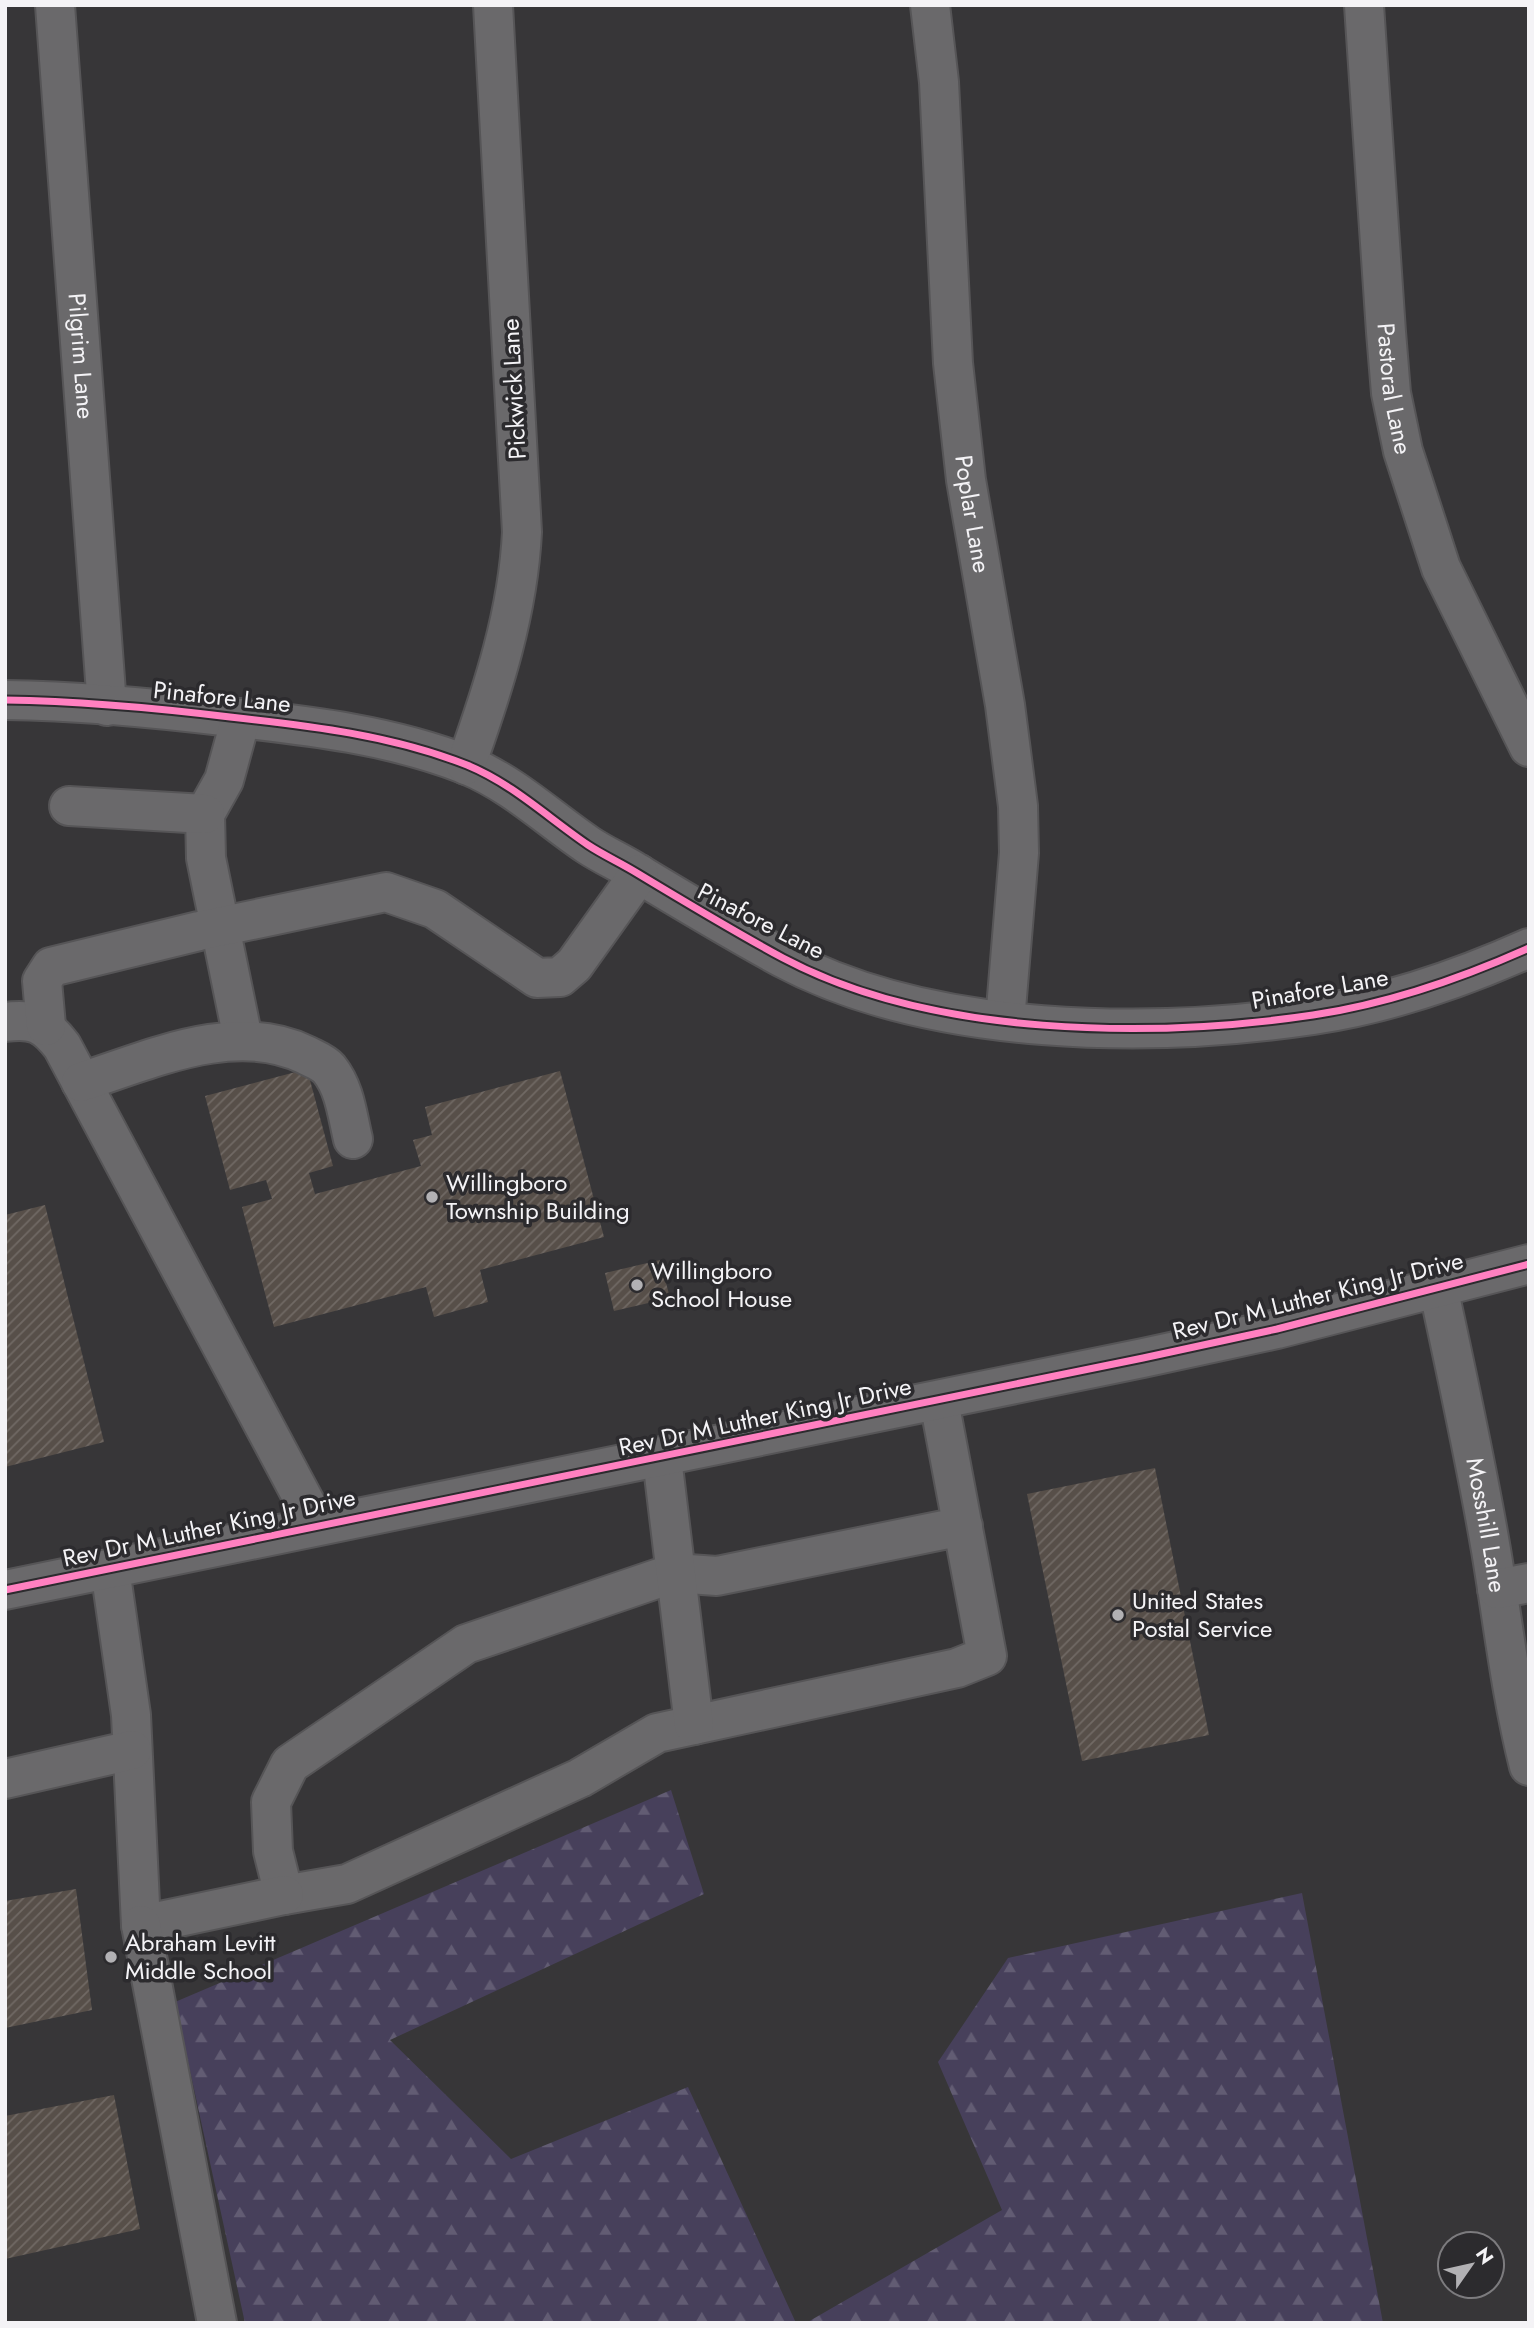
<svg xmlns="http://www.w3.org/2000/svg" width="1534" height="2328" font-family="Jost,sans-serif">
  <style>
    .forest { fill: url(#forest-firs) }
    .building { fill: url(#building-hatch) }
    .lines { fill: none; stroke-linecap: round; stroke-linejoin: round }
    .minor-casing { stroke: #565557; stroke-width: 42 }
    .minor { stroke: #6a696b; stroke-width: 38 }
    .cycleway-casing { stroke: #2c2b2e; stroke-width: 11 }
    .cycleway { stroke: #ff80c0; stroke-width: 7 }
    .poi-dot { fill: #b2b1b4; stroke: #2c2b2e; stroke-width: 2.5 }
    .labels { text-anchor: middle; stroke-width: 7; stroke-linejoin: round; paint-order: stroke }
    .street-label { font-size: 24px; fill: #f4f3f6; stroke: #2c2b2e }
    .poi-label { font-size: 24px; fill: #f4f3f6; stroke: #2c2b2e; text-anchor: start }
  </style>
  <defs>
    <pattern id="forest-firs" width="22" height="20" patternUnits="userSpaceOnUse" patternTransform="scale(1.75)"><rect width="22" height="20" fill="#47405b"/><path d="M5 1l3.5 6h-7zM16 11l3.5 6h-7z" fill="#625c73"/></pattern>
    <pattern id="building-hatch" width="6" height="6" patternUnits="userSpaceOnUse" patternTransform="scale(1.75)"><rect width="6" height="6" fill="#574f49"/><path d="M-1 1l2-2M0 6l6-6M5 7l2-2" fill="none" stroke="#706964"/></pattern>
  </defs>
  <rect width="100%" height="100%" fill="#373638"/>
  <g class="forest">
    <polygon points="671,1790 704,1894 390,2040 511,2159 688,2087 796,2323 245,2323 175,2002"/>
    <polygon points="1302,1893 1383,2323 806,2323 1002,2210 938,2062 1008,1958"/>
  </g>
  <g class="building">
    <polygon points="307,1069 333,1166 309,1173 315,1194 421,1166 413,1140 432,1135 425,1107 560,1071 604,1237 480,1270 488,1302 434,1317 426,1287 274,1327 242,1207 272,1199 266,1180 230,1190 205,1096"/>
    <polygon points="45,1205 104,1442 5,1467 5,1215"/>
    <polygon points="660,1260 670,1298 614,1311 605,1273"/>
    <polygon points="1155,1468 1209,1735 1082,1761 1027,1494"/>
    <polygon points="76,1889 92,2010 5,2028 5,1901"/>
    <polygon points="114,2095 140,2229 5,2259 5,2116"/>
  </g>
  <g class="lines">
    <defs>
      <g id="minor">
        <path id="s1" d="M55,5L107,706"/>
        <path id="s2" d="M930,5L939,82L953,363L966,480L1005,705L1018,806L1019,853L1005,1021"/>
        <path id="s3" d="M1364,5L1386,332L1391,393L1403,451L1441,568L1529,747"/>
        <path d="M5,700C80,701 156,708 230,717C311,726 391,735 467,765C513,784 547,817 588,845C603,855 621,863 637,873C685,902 733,931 783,958C931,1037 1151,1039 1313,1015C1387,1004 1462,978 1529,948"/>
        <polyline points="241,718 224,780 205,814 206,858 243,1039"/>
        <path d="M466,765C493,689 518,613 522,532L493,5"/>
        <polyline points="69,806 205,814"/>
        <path d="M5,1022C34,1018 45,1024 62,1046L317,1525"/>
        <polyline points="46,1026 42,981 51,967 199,931 386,892 435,909 537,978 560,977 574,965 639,874"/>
        <path d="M81,1082C150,1060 235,1020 306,1055C313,1059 323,1062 329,1069C345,1089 347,1114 353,1139"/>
        <path id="s4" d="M1438,1287C1457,1375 1476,1462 1491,1550C1503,1622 1511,1695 1529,1766"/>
        <polyline points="939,1401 987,1656 957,1668 657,1733 580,1778 347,1884 284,1895 273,1851 271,1802 290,1764 466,1644 674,1573 717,1576 963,1526"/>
        <polyline points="662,1458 694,1725"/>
        <polyline points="110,1569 131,1715 141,1925 284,1895"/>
        <polyline points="1497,1589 1529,1583"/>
        <polyline points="5,1590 1143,1358 1277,1329 1529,1264"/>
        <polyline points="5,1779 132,1750"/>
        <polyline points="141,1925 217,2323"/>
      </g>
    </defs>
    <use href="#minor" class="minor-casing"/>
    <use href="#minor" class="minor"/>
    <defs>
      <g id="cycleway">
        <path d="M5,700C80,701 156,708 230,717C311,726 391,735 467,765C513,784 547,817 588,845C603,855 621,863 637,873C685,902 733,931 783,958C931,1037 1151,1039 1313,1015C1387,1004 1462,978 1529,948"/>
        <polyline points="5,1590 1143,1358 1277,1329 1529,1264"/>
      </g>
    </defs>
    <use href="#cycleway" class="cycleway-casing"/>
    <use href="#cycleway" class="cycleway"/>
  </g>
  <g class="poi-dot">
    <circle cx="432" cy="1197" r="7"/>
    <circle cx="637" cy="1285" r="7"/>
    <circle cx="1118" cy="1615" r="7"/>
    <circle cx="111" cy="1957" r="7"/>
  </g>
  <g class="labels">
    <g class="street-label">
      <text dy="8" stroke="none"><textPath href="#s1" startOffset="352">Pilgrim Lane</textPath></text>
      <text dy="8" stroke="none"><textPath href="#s3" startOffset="385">Pastoral Lane</textPath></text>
      <text transform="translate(514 389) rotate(-93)" y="8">Pickwick Lane</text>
      <text dy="8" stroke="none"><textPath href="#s2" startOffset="511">Poplar Lane</textPath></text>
      <text transform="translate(222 697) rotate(6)" y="8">Pinafore Lane</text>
      <text transform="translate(761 921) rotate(27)" y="8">Pinafore Lane</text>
      <text transform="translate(1320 989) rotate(-10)" y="8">Pinafore Lane</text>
      <text transform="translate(1318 1296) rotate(-14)" y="8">Rev Dr M Luther King Jr Drive</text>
      <text transform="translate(765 1417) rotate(-12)" y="8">Rev Dr M Luther King Jr Drive</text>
      <text dy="8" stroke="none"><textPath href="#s4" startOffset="243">Mosshill Lane</textPath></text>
      <text transform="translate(209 1528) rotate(-12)" y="8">Rev Dr M Luther King Jr Drive</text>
    </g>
    <g class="poi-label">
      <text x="446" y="1191">Willingboro<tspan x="446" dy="28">Township Building</tspan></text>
      <text x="651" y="1279">Willingboro<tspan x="651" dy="28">School House</tspan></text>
      <text x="1132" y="1609">United States<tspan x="1132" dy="28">Postal Service</tspan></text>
      <text x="125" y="1951">Abraham Levitt<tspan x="125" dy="28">Middle School</tspan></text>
    </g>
  </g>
  <rect width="1534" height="2328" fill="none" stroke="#f4f3f6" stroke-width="14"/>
  <g transform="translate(1471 2265) rotate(56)"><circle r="33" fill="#2c2b2e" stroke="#7c7b7e" stroke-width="2"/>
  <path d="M0-5L12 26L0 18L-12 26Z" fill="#b2b1b4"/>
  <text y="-10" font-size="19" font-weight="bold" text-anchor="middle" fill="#f4f3f6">N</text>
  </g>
</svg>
